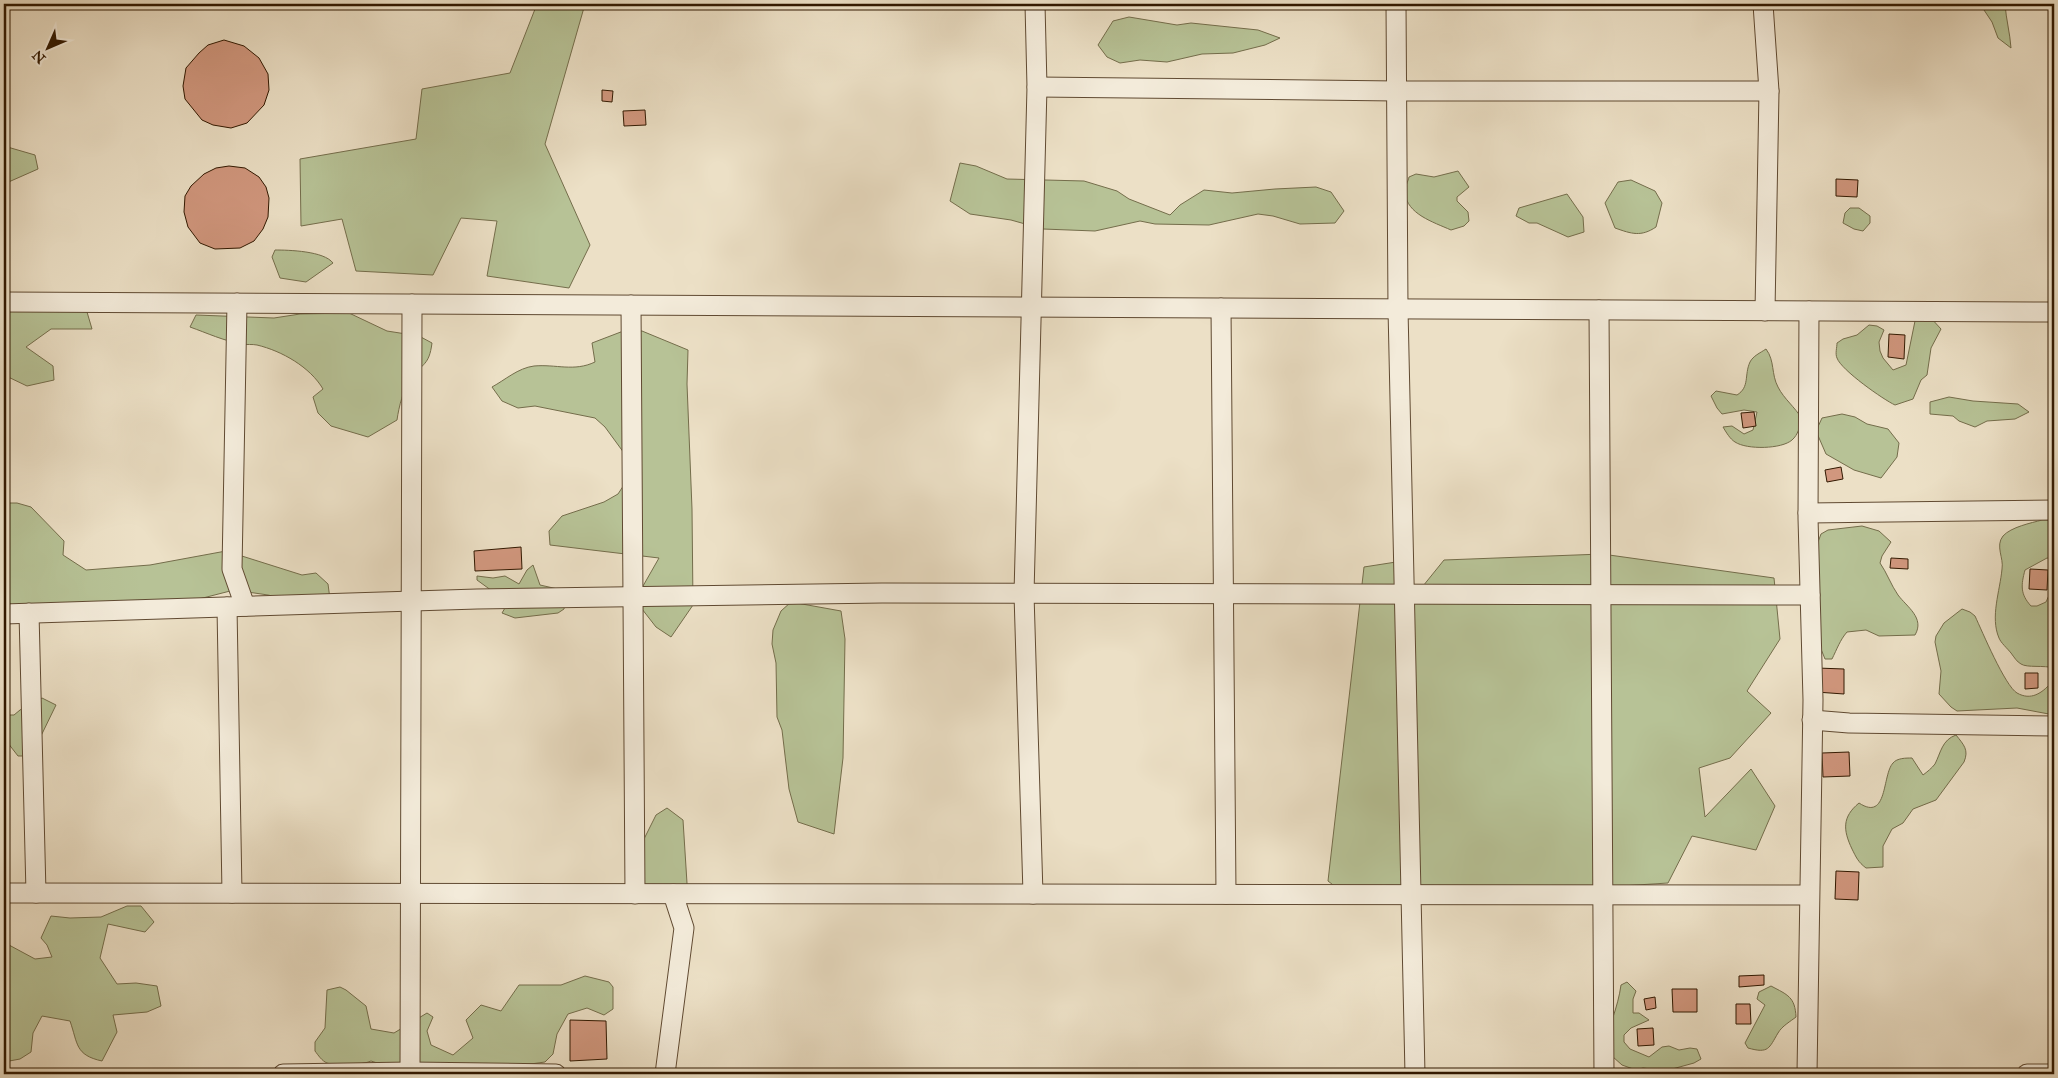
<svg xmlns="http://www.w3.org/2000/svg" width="2058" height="1078" font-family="'IM FELL Great Primer',serif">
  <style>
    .green { fill: #b7c296; stroke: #746d4b }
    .building { fill: #d1977e; stroke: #311800 }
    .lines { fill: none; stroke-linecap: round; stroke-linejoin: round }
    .minor-casing { stroke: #604a32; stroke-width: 21 }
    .minor { stroke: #f3ebda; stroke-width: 19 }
  </style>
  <rect width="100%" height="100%" fill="#ece0c6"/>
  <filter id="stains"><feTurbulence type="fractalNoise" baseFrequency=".004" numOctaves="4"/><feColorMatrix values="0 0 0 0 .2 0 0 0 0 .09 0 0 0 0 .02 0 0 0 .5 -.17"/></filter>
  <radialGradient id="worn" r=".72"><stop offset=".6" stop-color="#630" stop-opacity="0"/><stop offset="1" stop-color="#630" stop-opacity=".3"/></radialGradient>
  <g class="green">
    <polygon points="537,4 585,4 545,144 590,245 569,288 487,276 497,221 461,218 433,275 356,271 342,219 301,226 300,159 416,139 422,89 510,73"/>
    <path d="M1980,4H2005C2006,19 2010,33 2011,48L1998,38L1992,22Z"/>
    <polygon points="1129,17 1177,25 1191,23 1258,30 1280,38 1265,45 1233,53 1202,54 1167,62 1140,60 1120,63 1107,57 1098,45 1113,21"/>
    <polygon points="4,146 35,155 38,169 4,184"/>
    <polygon points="960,163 976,166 1007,179 1084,181 1117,191 1129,199 1170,215 1180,205 1204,190 1232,193 1275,189 1316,187 1331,192 1344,211 1335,223 1300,224 1273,216 1258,214 1209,225 1155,224 1140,221 1095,231 1043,229 1011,220 970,214 950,201"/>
    <path d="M1458,171L1469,187L1457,197V201L1468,212L1469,221L1464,226L1451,230C1433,222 1407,214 1405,193C1404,188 1408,182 1409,177L1416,174L1434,177Z"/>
    <path d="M1631,180L1655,191L1662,203L1656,227C1641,237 1632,234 1615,228L1605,203L1618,182Z"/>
    <polygon points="1567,194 1583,217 1584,232 1568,237 1537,223 1529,223 1516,216 1519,208"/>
    <polygon points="1850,208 1859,208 1870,216 1870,223 1863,231 1854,229 1843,223 1845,213"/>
    <path d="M275,250C289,250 324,251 333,263L306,282L280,278L272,257Z"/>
    <polygon points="4,305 87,312 92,329 51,329 26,347 53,366 54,380 27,386 4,375"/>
    <path d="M349,313L387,331L419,336L432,343C429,366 423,362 411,379C403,390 399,406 397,420L368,437L331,426L318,413L313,397L323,389C310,367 282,351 257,345C252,344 247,345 242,344C224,341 207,333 190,327L196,315L274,318L300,314Z"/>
    <path d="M1930,317L1941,329L1931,348L1927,375L1921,380L1913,399L1895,405C1884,400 1841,370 1837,358C1835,354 1837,347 1837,343L1843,339L1857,335L1869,325L1877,326L1884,330L1879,342L1880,351L1883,358L1893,370L1906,365L1915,321Z"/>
    <path d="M626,330L642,331L688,350L687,384L692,509L693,605L671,637L656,627L635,600L659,558L550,545L549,531L562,516L604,502L618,494L635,468L605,427L595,418L535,406L518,408L502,401L492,387C505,380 518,368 534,366C556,364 574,372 595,362L592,343Z"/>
    <path d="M1766,349C1775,361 1771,374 1778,387C1784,399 1795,407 1802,419C1800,426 1798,435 1792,440C1782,449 1747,450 1735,442C1730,439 1726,432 1723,427L1732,426L1744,434L1753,430L1757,412L1744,410L1722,414L1717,408L1711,396L1716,391L1737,395C1750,387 1744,375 1750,362C1753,356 1760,353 1766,349Z"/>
    <polygon points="1949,397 1973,401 2018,404 2029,412 2015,419 1987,421 1975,427 1959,421 1953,416 1930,414 1930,402"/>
    <polygon points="1842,414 1855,417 1867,424 1888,429 1899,443 1897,457 1881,478 1854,470 1826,454 1816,431 1822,418"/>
    <polygon points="4,503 17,503 31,507 64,541 63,555 86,570 150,565 226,551 302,575 316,573 328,584 330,599 295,601 268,595 234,590 164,608 4,612"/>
    <path d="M2042,520H2054V559L2047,558L2025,570C2021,585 2020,594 2031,606H2037L2046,602L2054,584V668C2044,665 2027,668 2021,664C2017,662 2014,657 2011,653C2007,648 2001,643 1999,638C1990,617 2000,591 2002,569C2004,558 1995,546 2003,536C2011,527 2031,523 2042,520Z"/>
    <path d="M1862,526L1879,531L1891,542L1882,556L1880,563C1887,573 1891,585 1898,595C1907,607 1925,618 1915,635L1879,636L1866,630L1847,632C1840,640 1837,649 1832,659H1825L1821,649L1811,561L1821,534L1828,530Z"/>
    <polygon points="1602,554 1774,578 1780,639 1747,691 1771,713 1730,758 1699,768 1705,817 1751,769 1775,806 1756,850 1692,836 1668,883 1356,903 1328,881 1364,567 1396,562 1406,583 1423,586 1444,560"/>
    <polygon points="533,565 540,585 562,590 567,594 564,609 558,613 515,618 502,613 505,608 499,596 477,580 477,576 493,578 505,576 519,584 527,570"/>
    <polygon points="791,602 841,611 845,639 843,758 834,834 798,822 789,789 782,730 777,717 776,663 772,644 773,630 781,611"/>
    <path d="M1962,609L1970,612L1975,616C1982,631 2005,686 2017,693C2031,701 2042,693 2051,683L2054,685V715L2017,708L1957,711L1951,707L1939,694L1941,671L1935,642L1936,636L1944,623Z"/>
    <polygon points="42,698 56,705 39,740 26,756 18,756 4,738 4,715 14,715 20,710"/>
    <path d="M1956,735C1964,745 1969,750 1964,762L1936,800L1913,809L1903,823L1892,829L1883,846V867L1866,868C1858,862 1856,857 1852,849C1843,830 1842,817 1859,803C1888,822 1882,775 1893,763C1897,758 1906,758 1912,758L1923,775C1927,772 1932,768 1935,764C1941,752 1942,740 1956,735Z"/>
    <polygon points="667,808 683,820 688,899 640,900 637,853 656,815"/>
    <path d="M127,906H141L154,922L145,932L108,924L100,958L117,984L136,983L157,986L161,1006L147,1012L113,1015L117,1032L102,1061C75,1055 78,1044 70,1021L42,1016L33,1033L31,1052L20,1059L4,1062V955L9,945L35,959L52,957L47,945L41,938L51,916L70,918L101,917Z"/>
    <path d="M585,976L609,982L613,987V1009L604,1015L587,1008L568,1014L557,1034L553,1054L545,1062L516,1066L393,1068L371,1061C363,1065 334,1066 327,1063C322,1061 318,1055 315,1051V1042L325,1028L327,990L340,987L346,990L366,1006L371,1029L394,1033L427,1013L433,1017L427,1031L431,1045L453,1055L473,1038L466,1020L481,1005L501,1011L519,985H561Z"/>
    <path d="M1627,982L1636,991L1633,999V1013H1639L1649,1020L1631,1028L1624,1035V1042L1630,1049L1649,1057L1662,1047L1669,1046L1679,1050L1690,1048L1697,1049L1701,1059L1694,1063L1665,1071L1643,1068L1636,1070L1622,1065L1603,1048C1609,1027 1618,1007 1621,985Z"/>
    <path d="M1771,986C1788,995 1795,997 1796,1017C1791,1021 1782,1026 1778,1033C1769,1048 1769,1054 1748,1048L1745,1043L1765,1005L1757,999L1759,992Z"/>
  </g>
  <g class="building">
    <polygon points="224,40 244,46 259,58 268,74 269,90 264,105 247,123 231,128 213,125 202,120 185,99 183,86 186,68 199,53 208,45"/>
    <polygon points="602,90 613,91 612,102 602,101"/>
    <polygon points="645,110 646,125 624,126 623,111"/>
    <polygon points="229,166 245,168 259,177 266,187 269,198 268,217 263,229 254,241 240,248 215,249 200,243 188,227 184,212 185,196 191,186 204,174 216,168"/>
    <polygon points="1836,179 1858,180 1857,197 1836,196"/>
    <polygon points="1889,334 1905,335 1904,359 1888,357"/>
    <polygon points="1754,412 1756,426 1743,428 1741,413"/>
    <polygon points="1841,467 1843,479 1827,482 1825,470"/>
    <polygon points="521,547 522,569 475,571 474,551"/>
    <polygon points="1891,558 1908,559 1908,569 1890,568"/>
    <polygon points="2030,569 2048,570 2047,590 2029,589"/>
    <polygon points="1817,668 1844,669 1844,694 1816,692"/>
    <polygon points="2025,673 2038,673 2038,688 2025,689"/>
    <polygon points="1849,752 1850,776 1823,777 1822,753"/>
    <polygon points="1836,871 1859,872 1858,900 1835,899"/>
    <polygon points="1764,975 1764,985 1739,987 1739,976"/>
    <polygon points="1672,989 1697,989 1697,1012 1673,1012"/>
    <polygon points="1655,997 1656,1008 1646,1010 1644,999"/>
    <polygon points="1736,1004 1750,1004 1751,1024 1736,1024"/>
    <polygon points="570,1020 606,1021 607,1059 570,1061"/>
    <polygon points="1653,1028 1654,1045 1638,1046 1637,1029"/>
  </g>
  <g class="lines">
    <defs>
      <g id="minor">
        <polyline points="1396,4 1398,309 1415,1074"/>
        <polyline points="1763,4 1769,91 1765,311"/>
        <polyline points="1037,87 1397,91 1769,91"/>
        <polyline points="4,302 2054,312"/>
        <polyline points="237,303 232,569 245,606"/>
        <polyline points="631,305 635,894"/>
        <polyline points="1221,308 1226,894"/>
        <polyline points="1599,310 1604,1074"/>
        <polyline points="1808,513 2054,510"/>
        <polyline points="227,607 232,893"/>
        <polyline points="29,613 36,893"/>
        <polyline points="4,614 477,599 882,593 1810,595"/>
        <polyline points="1812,720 1849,723 2054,726"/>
        <polyline points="4,893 1809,895"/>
        <polyline points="1033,894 1024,594 1037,87 1035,4"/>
        <polyline points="283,1074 410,1072 556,1074"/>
        <polyline points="410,1074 412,304"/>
        <polyline points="665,1074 684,928 673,894"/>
        <polyline points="1807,1074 1813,700 1808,518 1809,311"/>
        <polyline points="2027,1074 2048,1074"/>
      </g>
    </defs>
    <use href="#minor" class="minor-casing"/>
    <use href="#minor" class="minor"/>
  </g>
  <rect width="2058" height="1078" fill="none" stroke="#ece0c6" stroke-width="20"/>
  <rect x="5" y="5" width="2048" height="1068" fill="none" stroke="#311800" stroke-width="2.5"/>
  <rect x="10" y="10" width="2038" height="1058" fill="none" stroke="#311800"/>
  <g transform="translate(48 48) rotate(225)" stroke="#f3ebda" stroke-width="4" paint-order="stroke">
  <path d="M0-4L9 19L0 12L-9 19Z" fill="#311800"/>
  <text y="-8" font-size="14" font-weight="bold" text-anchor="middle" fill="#311800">N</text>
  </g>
  <rect width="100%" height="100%" filter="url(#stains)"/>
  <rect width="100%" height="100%" fill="url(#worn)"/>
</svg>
